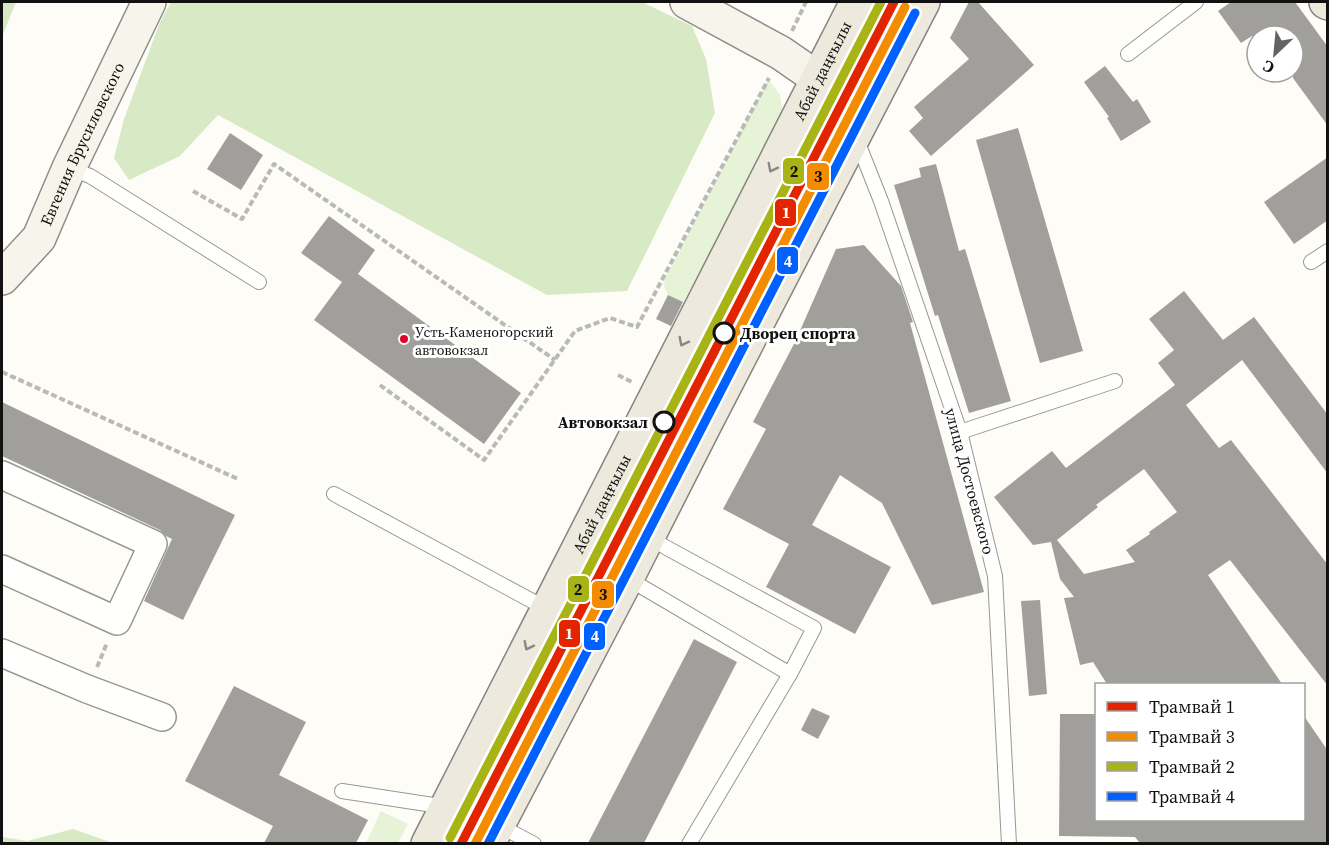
<svg xmlns="http://www.w3.org/2000/svg" width="1329" height="845" font-family="'Source Serif 4',serif">
  <style>
    .green { fill: #e7f3d7 }
    .forest { fill: #d8eac5 }
    .building { fill: #a19f9c; fill-rule: evenodd }
    .lines { fill: none; stroke-linecap: round; stroke-linejoin: round }
    .lane-casing { stroke: #979795; stroke-width: 16 }
    .street-casing { stroke: #979795; stroke-width: 30 }
    .secondary-casing { stroke: #8e8d8b; stroke-width: 36 }
    .primary-casing { stroke: #858482; stroke-width: 36 }
    .path { stroke: #b9b9b8; stroke-width: 4; stroke-dasharray: 6 3; stroke-linecap: butt }
    .lane { stroke: #fffffe; stroke-width: 14 }
    .street { stroke: #fffffe; stroke-width: 27 }
    .secondary { stroke: #f6f4eb; stroke-width: 33 }
    .primary { stroke: #ede9dc; stroke-width: 33 }
    .tram-1-casing { stroke: #fff; stroke-width: 14 }
    .tram-2-casing { stroke: #fff; stroke-width: 14 }
    .tram-3-casing { stroke: #fff; stroke-width: 14 }
    .tram-4-casing { stroke: #fff; stroke-width: 14 }
    .tram-1 { stroke: #e32400; stroke-width: 9 }
    .tram-2 { stroke: #f38c01; stroke-width: 9 }
    .tram-3 { stroke: #a8b416; stroke-width: 9 }
    .tram-4 { stroke: #0061ff; stroke-width: 9 }
    .oneway { stroke: #8a8881 }
    .stop-dot { fill: #fff; stroke: #111; stroke-width: 3 }
    .bus-dot { fill: #e4002b; stroke: #fff; stroke-width: 2 }
    .labels { text-anchor: middle; stroke-width: 6; stroke-linejoin: round; paint-order: stroke }
    .bus-label { font-size: 14px; fill: #111; stroke: #fff; text-anchor: start }
    .street-label { font-size: 16px; fill: #111; stroke: #fff }
    .stop-label { font-size: 16px; font-weight: bold; fill: #111; stroke: #fff; text-anchor: start }
    .line-badge { stroke: #fff; stroke-width: 2 }
    .badge-label { font-size: 16px; text-anchor: middle; font-weight: bold; fill: #fff }
    .pale-badge-label { font-size: 16px; text-anchor: middle; font-weight: bold; fill: #111 }
  </style>
  <rect width="100%" height="100%" fill="#fdfcf7"/>
  <g class="green">
    <polygon points="768,79 780,95 783,114 741,196 683,302 668,295 663,283"/>
    <polygon points="381,811 408,824 398,843 366,843"/>
  </g>
  <g class="forest">
    <polygon points="2,2 16,2 2,37"/>
    <polygon points="171,2 642,2 692,26 706,59 715,113 627,291 547,295 218,115 180,156 129,180 114,158 124,119 160,22"/>
    <polygon points="73,829 113,843 2,843 2,837 27,841"/>
  </g>
  <g class="building">
    <polygon points="969,2 978,2 1034,65 931,156 909,131 923,118 914,107 969,59 950,38"/>
    <polygon points="1231,2 1295,2 1328,47 1328,126 1293,78 1293,36 1252,36 1241,43 1218,11"/>
    <polygon points="1105,66 1133,102 1137,99 1151,122 1121,141 1107,118 1109,117 1084,82"/>
    <polygon points="1018,128 1083,351 1040,363 976,140"/>
    <polygon points="230,133 263,155 241,190 207,169"/>
    <polygon points="1328,157 1328,220 1294,244 1264,202"/>
    <polygon points="936,164 959,251 965,249 1011,401 969,413 938,315 935,316 894,185 921,177 919,168"/>
    <polygon points="329,216 375,250 358,274 521,393 484,444 314,320 342,282 301,253"/>
    <polygon points="864,245 901,286 913,322 910,323 984,592 932,605 882,503 840,475 812,525 891,567 855,634 766,587 789,544 723,509 766,429 753,422 795,342 836,249"/>
    <path d="M1184,291L1223,340L1254,317L1328,415V474L1242,360L1186,405L1219,448L1231,440L1328,565V686L1230,560L1208,575L1282,684H1107L1093,662L1080,665L1064,598L1074,597L1060,579L1051,542L1033,545L994,497L1052,451L1066,468L1175,385L1158,363L1174,350L1149,319ZM1144,469L1177,512L1149,532L1150,534L1126,550L1135,562L1084,574L1057,540L1098,507L1096,505Z"/>
    <polygon points="668,295 683,302 671,326 656,319"/>
    <polygon points="2,402 235,515 183,620 144,601 172,539 166,536 160,530 2,456"/>
    <polygon points="1040,600 1047,694 1029,696 1021,601"/>
    <polygon points="694,639 737,662 644,843 588,843"/>
    <polygon points="234,686 306,722 279,775 368,820 356,843 264,843 273,826 185,781"/>
    <polygon points="812,708 830,716 818,739 801,730"/>
    <polygon points="1060,714 1096,714 1096,819 1304,819 1304,716 1328,751 1328,843 1140,843 1135,837 1059,836"/>
  </g>
  <g class="lines">
    <defs>
      <g id="lane">
        <polyline points="1128,54 1196,2"/>
        <polyline points="856,138 881,201 960,432 995,576 1009,844"/>
        <polyline points="69,168 90,176 259,282"/>
        <polyline points="1311,262 1328,251"/>
        <polyline points="960,432 1115,381"/>
        <polyline points="334,494 547,609"/>
        <polyline points="647,536 667,548 814,628 790,674"/>
        <polyline points="627,578 790,674 689,844"/>
        <polyline points="342,791 446,807"/>
        <polyline points="498,825 534,844"/>
      </g>
      <g id="street">
        <polyline points="2,475 153,544 117,621 2,569"/>
        <polyline points="2,653 87,689 162,717"/>
      </g>
      <g id="secondary">
        <polyline points="687,2 781,53 817,78 854,133"/>
        <path id="s1" d="M2,278L39,238L69,168L149,2"/>
      </g>
      <g id="primary">
        <polyline points="1326,2 1328,3"/>
        <path id="s2" d="M428,844L857,2"/>
        <polyline points="488,844 627,578 706,422 923,2"/>
      </g>
    </defs>
    <use href="#lane" class="lane-casing"/>
    <use href="#street" class="street-casing"/>
    <use href="#secondary" class="secondary-casing"/>
    <use href="#primary" class="primary-casing"/>
    <g class="path">
      <polyline points="792,31 806,2"/>
      <polyline points="193,191 242,219 274,164 555,360"/>
      <polyline points="2,372 238,479"/>
      <polyline points="618,375 634,383"/>
      <polyline points="380,385 484,460 575,331 610,318 637,327 769,78"/>
      <polyline points="97,667 107,643"/>
    </g>
    <use href="#lane" class="lane"/>
    <use href="#street" class="street"/>
    <use href="#secondary" class="secondary"/>
    <use href="#primary" class="primary"/>
    <defs>
      <polyline id="tram-1" points="461,844 894,2"/>
      <polyline id="tram-2" points="475,844 905,7"/>
      <polyline id="tram-3" points="450,838 881,2"/>
      <polyline id="tram-4" points="488,844 915,13"/>
    </defs>
    <use href="#tram-1" class="tram-1-casing"/>
    <use href="#tram-2" class="tram-2-casing"/>
    <use href="#tram-3" class="tram-3-casing"/>
    <use href="#tram-4" class="tram-4-casing"/>
    <use href="#tram-1" class="tram-1"/>
    <use href="#tram-2" class="tram-2"/>
    <use href="#tram-3" class="tram-3"/>
    <use href="#tram-4" class="tram-4"/>
  </g>
  <defs><path id="oneway-chevron" d="M-2-3.5L2.5 0L-2 3.5" fill="none" stroke-width="1.6" stroke-linecap="round" stroke-linejoin="round" transform="scale(1.5)"/></defs>
  <g class="oneway">
    <use href="#oneway-chevron" transform="translate(772 168) rotate(117)"/>
    <use href="#oneway-chevron" transform="translate(683 342) rotate(117)"/>
    <use href="#oneway-chevron" transform="translate(528 646) rotate(117)"/>
  </g>
  <g class="stop-dot">
    <circle cx="724" cy="333" r="10"/>
    <circle cx="664" cy="422" r="10"/>
  </g>
  <circle class="bus-dot" cx="404" cy="339" r="5"/>
  <g class="labels">
    <g class="bus-label">
      <text x="415" y="337">Усть-Каменогорский<tspan x="415" dy="18">автовокзал</tspan></text>
    </g>
    <g class="street-label">
      <text dy="6" stroke="none"><textPath href="#s2" startOffset="868">Абай даңғылы</textPath></text>
      <text dy="6" stroke="none"><textPath href="#s1" startOffset="158">Евгения Брусиловского</textPath></text>
      <text transform="translate(970 481) rotate(75)" y="6">улица Достоевского</text>
      <text dy="6" stroke="none"><textPath href="#s2" startOffset="382">Абай даңғылы</textPath></text>
    </g>
    <g class="stop-label">
      <text x="740" y="339">Дворец спорта</text>
      <text x="648" y="428" text-anchor="end">Автовокзал</text>
    </g>
  </g>
  <g class="line-badge">
    <rect x="782" y="157" width="23" height="28" rx="6" fill="#a8b416"/>
    <rect x="806" y="162" width="24" height="29" rx="6" fill="#f38c01"/>
    <rect x="774" y="198" width="23" height="29" rx="6" fill="#e32400"/>
    <rect x="776" y="246" width="23" height="29" rx="6" fill="#0061ff"/>
    <rect x="567" y="575" width="23" height="28" rx="6" fill="#a8b416"/>
    <rect x="591" y="580" width="24" height="29" rx="6" fill="#f38c01"/>
    <rect x="558" y="619" width="23" height="29" rx="6" fill="#e32400"/>
    <rect x="583" y="622" width="23" height="29" rx="6" fill="#0061ff"/>
  </g>
  <g class="badge-label">
    <text x="786" y="218">1</text>
    <text x="788" y="267">4</text>
    <text x="569" y="639">1</text>
    <text x="595" y="642">4</text>
  </g>
  <g class="pale-badge-label">
    <text x="794" y="177">2</text>
    <text x="818" y="182">3</text>
    <text x="578" y="595">2</text>
    <text x="603" y="600">3</text>
  </g>
  <rect width="1329" height="845" fill="none" stroke="#111111" stroke-width="6"/>
  <rect x="1095" y="683" width="210" height="138" fill="#ffffff" stroke="#a0a0a0" stroke-width="1.5"/>
  <rect x="1107" y="702" width="30" height="9" fill="#e32400" stroke="#a0a0a0" stroke-width="1.5"/>
  <text x="1149" y="713" font-size="18" fill="#111111">Трамвай 1</text>
  <rect x="1107" y="732" width="30" height="9" fill="#f38c01" stroke="#a0a0a0" stroke-width="1.5"/>
  <text x="1149" y="743" font-size="18" fill="#111111">Трамвай 3</text>
  <rect x="1107" y="762" width="30" height="9" fill="#a8b416" stroke="#a0a0a0" stroke-width="1.5"/>
  <text x="1149" y="773" font-size="18" fill="#111111">Трамвай 2</text>
  <rect x="1107" y="792" width="30" height="9" fill="#0061ff" stroke="#a0a0a0" stroke-width="1.5"/>
  <text x="1149" y="803" font-size="18" fill="#111111">Трамвай 4</text>
  <g transform="translate(1275 54) rotate(206)"><circle r="28" fill="#ffffff" stroke="#a0a0a0" stroke-width="1.5"/>
  <path d="M0-4.5L10 22L0 15L-10 22Z" fill="#646362"/>
  <text y="-9" font-size="16" font-weight="bold" text-anchor="middle" fill="#111111">С</text>
  </g>
</svg>
